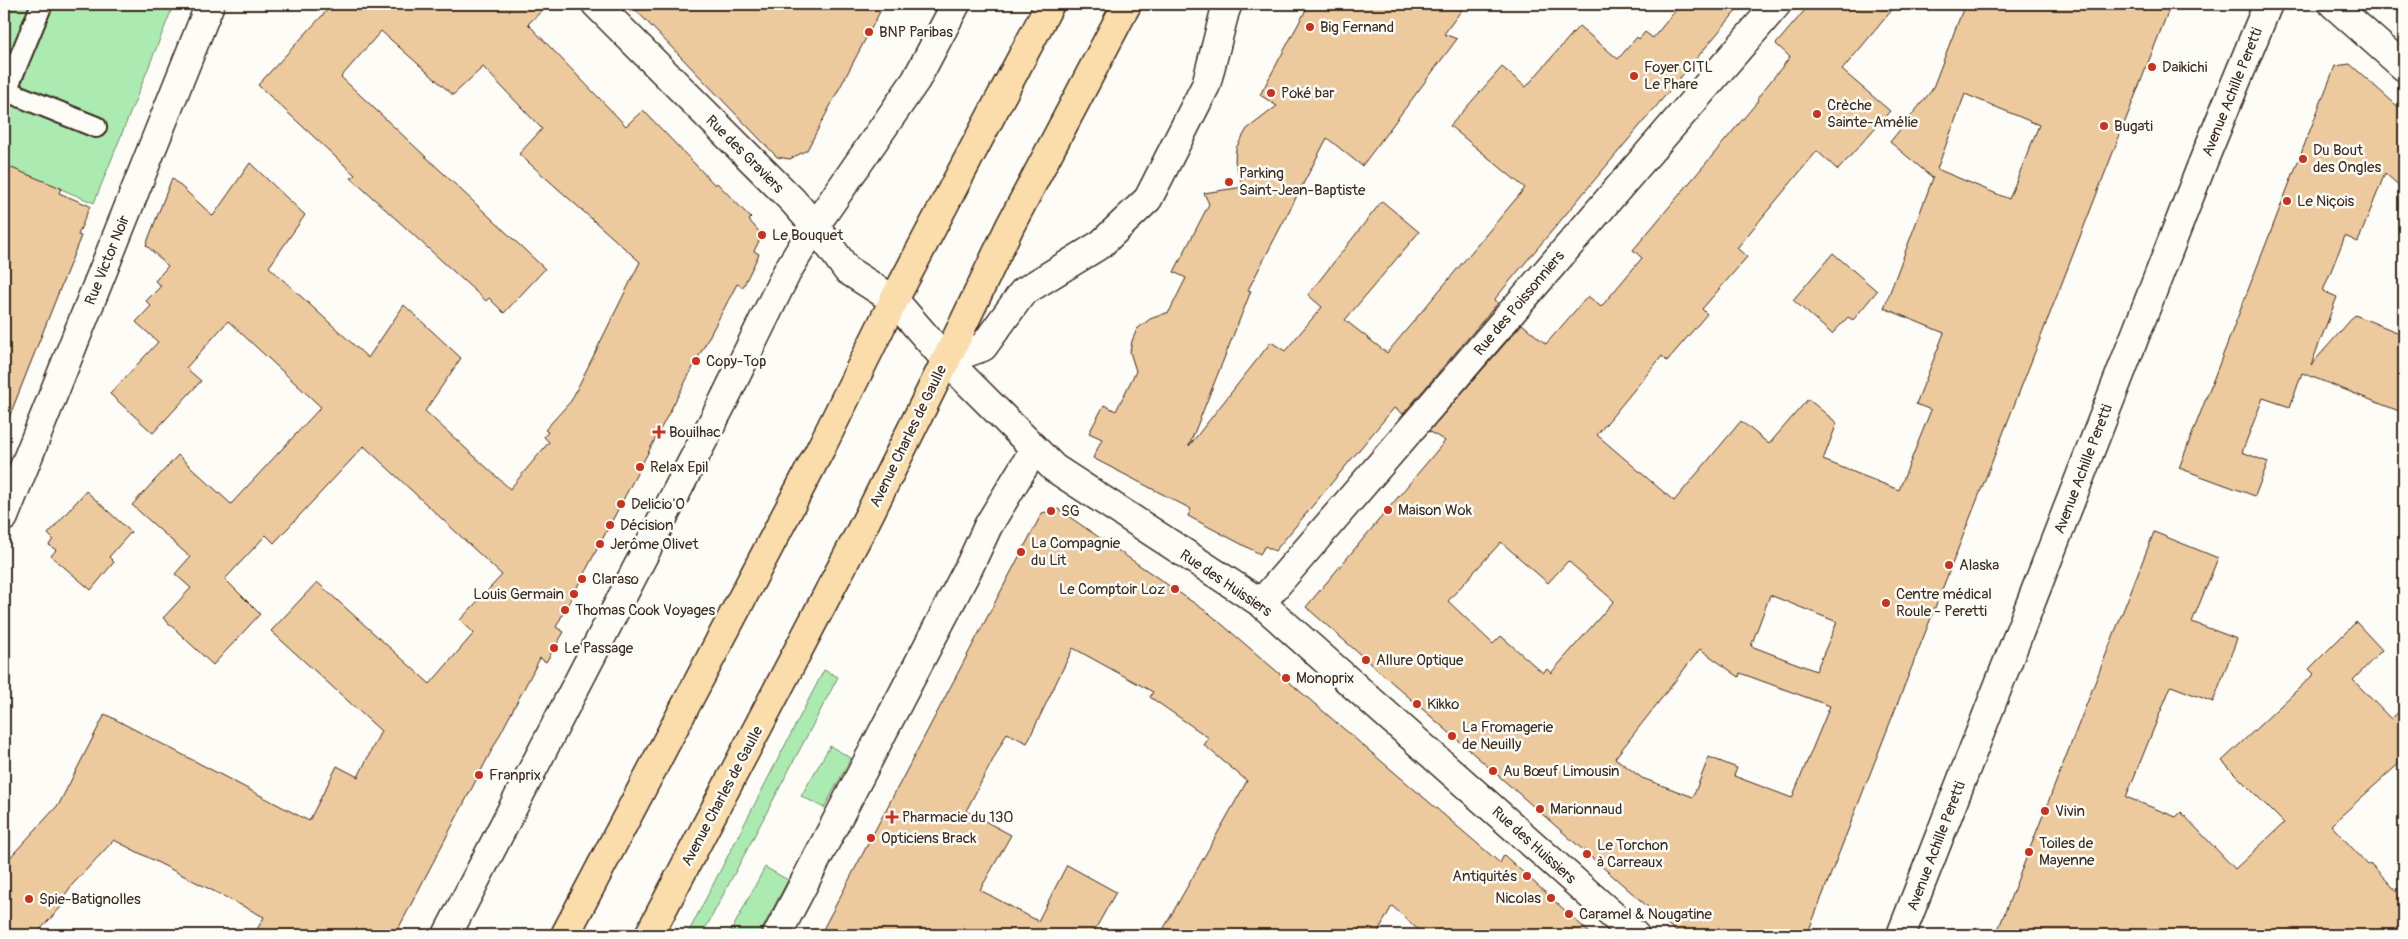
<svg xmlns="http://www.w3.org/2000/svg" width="2408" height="939" font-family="Pangolin,sans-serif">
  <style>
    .green { fill: #abeab1; stroke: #738a68 }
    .building { fill: #edc99e; stroke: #3b2a1e; fill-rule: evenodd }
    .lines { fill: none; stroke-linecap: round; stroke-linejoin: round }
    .lane-casing { stroke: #3b2a1e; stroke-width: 24 }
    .street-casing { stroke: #3b2a1e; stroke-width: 31 }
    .primary-casing { stroke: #3b2a1e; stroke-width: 31 }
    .highway-casing { stroke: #3b2a1e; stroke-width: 31 }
    .lane { stroke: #fdfcf7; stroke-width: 20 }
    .street { stroke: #fdfcf7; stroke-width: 28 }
    .primary { stroke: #faddab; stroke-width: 28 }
    .highway { stroke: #faddab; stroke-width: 28 }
    .poi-dot { fill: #c8321e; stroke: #fdfcf7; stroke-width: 2 }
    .labels { text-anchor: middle; stroke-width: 5; stroke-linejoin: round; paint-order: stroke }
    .poi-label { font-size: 15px; fill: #3b2a1e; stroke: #fdfcf7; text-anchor: start }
    .street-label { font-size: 15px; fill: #3b2a1e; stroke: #fdfcf7 }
  </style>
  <rect width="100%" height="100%" fill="#fdfcf7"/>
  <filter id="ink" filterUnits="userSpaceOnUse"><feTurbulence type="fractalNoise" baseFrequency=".02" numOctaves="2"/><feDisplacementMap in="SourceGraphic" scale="10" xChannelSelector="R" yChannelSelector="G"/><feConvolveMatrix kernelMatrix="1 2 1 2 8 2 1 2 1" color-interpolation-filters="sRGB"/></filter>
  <g filter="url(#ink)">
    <g class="green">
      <polygon points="4,4 174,4 94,203 4,165"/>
      <polygon points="824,670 838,677 702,935 687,935"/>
      <polygon points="830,746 851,758 824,808 801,796"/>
      <polygon points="765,867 788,880 759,935 729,935"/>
    </g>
    <g class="building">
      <polygon points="333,4 549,4 528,24 626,126 643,110 715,185 717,183 751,218 749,220 762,235 754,251 759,254 743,287 737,284 556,627 564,632 546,662 540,658 395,935 254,935 264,917 114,840 72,885 59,903 62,906 35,935 4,935 4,864 59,804 105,714 309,821 337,766 358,777 381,731 271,631 317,582 430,684 474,633 460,620 502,575 364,446 274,543 266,535 225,579 260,614 213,665 163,618 191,588 175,574 190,557 132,505 178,455 231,504 321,407 228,321 186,368 201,381 153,433 110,394 158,342 136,322 151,306 146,301 161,286 155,281 168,266 146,245 172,178 213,216 250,163 305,215 269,267 368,358 404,305 461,358 425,411 510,489 549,442 544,437 548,432 545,430 571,401 640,262 519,154 542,129 483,67 453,95 381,31 341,77 545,269 504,313 489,298 486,301 351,178 355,175 258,85"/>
      <polygon points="630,4 884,4 807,150 790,159 777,157"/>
      <polygon points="1309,4 1466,4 1444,34 1457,39 1362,166 1327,138 1248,290 1251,291 1189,446 1271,342 1285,351 1322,307 1308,295 1382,201 1419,232 1345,320 1387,353 1525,188 1450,126 1502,67 1526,87 1579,26 1618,59 1637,37 1639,39 1645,32 1653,38 1681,4 1742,4 1494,300 1498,303 1403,414 1394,408 1275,551 1265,546 1260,554 1188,516 1191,509 1093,458 1102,439 1089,433 1104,405 1116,411 1136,371 1130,352 1132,341 1137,329 1150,319 1169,312 1186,278 1174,272 1209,204 1204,193 1243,187 1235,161 1236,148 1247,129 1277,106 1260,95"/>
      <path d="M1810,4H1897L1842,70L1890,111L1838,170L1817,151L1737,248L1747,257L1702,309L1707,314L1667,361L1662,356L1597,435L1674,501L1741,421L1769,444L1808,399L1837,423L1823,460L1899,490L1931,410L1916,404L1944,333L1884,308L1933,178L1890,142L1932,90L1965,4H2171L1807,935H1680L1306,607L1445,441L1429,431L1522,324L1546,344L1588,296L1601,307L1642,258L1633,250L1759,100L1758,97L1790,57L1776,44ZM1965,94L2039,125L2009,199L1937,169ZM1501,542L1548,583L1568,561L1614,601L1551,673L1547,669L1543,673L1501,636L1493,644L1448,601ZM1770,595L1837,622L1816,671L1751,646ZM1700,649L1739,677L1740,673L1830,706L1792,798L1734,776L1737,768L1709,757L1693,797L1642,778L1615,758Z"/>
      <polygon points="2350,64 2404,112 2404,190 2385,173 2358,242 2345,236 2323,291 2337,297 2311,365 2355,315 2404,335 2404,413 2302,373 2290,407 2263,398 2242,452 2268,462 2255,496 2179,468 2335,66"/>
      <polygon points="4,165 61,188 59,193 90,206 78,235 81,236 6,425 4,424"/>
      <polygon points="1833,253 1877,291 1853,320 1848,317 1832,334 1793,300"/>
      <polygon points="86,491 131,532 109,557 114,562 91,590 51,556 56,550 49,545 53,539 48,534"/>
      <polygon points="1058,509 1210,614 1500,863 1504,855 1592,935 1424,935 1392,906 1376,935 1160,935 1247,781 1204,745 1209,738 1150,697 1153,692 1073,648 1027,743 1007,733 966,811 1011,835 980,890 1038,921 1067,865 1116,892 1092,935 820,935 1042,513"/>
      <polygon points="2154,532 2218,558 2192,622 2237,639 2213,702 2171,686 2126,797 2176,817 2181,812 2235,869 2284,823 2222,761 2314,674 2309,669 2356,622 2382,650 2353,680 2391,719 2404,707 2404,759 2331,825 2368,865 2371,864 2404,899 2404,935 1996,935"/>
    </g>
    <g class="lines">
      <defs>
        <g id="lane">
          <polyline points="4,90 96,127"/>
          <polyline points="6,91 42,4"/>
        </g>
        <g id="street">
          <polyline points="596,4 793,201 815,226 847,270 894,300 946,360 1054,468 1261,603 1635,935"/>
          <polyline points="2333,4 2404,67"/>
          <polyline points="946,360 983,347 1023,292 1101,244 1148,199 1206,85 1225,11 1228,4"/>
          <polyline points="4,517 210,4"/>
          <polyline points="1261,603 1777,4"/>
          <polyline points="447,935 723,402 788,270 815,226 916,80 956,4"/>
          <polyline points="777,935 970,565 988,526 1034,450"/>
          <polyline points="1901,935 2203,162 2268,4"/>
        </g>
        <g id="primary">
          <polyline points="565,935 821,448 894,300"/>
          <polyline points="649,935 869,515 946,360"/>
        </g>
        <g id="highway">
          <polyline points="894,300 1050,4"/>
          <polyline points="946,360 1010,226 1127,4"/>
        </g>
      </defs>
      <use href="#lane" class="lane-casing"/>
      <use href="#street" class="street-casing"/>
      <use href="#primary" class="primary-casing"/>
      <use href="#highway" class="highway-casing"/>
      <use href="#lane" class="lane"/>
      <use href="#street" class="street"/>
      <use href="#primary" class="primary"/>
      <use href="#highway" class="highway"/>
    </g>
  </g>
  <g class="poi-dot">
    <circle cx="1310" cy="27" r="5"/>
    <circle cx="869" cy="32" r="5"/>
    <circle cx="2152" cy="67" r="5"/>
    <circle cx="1634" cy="76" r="5"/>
    <circle cx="1271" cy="93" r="5"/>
    <circle cx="1817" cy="114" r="5"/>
    <circle cx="2104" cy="126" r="5"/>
    <circle cx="2303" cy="159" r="5"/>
    <circle cx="1229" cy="182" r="5"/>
    <circle cx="2287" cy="201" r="5"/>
    <circle cx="762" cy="235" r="5"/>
    <circle cx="696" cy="361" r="5"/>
    <path d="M656.5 424.5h5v5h5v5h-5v5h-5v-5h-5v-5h5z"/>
    <circle cx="640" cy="467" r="5"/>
    <circle cx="621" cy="504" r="5"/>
    <circle cx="1388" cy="510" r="5"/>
    <circle cx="1051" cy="511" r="5"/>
    <circle cx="610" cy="525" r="5"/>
    <circle cx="600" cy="544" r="5"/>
    <circle cx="1021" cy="552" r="5"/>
    <circle cx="1949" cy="565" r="5"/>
    <circle cx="582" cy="579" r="5"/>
    <circle cx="1175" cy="589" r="5"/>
    <circle cx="574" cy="594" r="5"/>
    <circle cx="1886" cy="603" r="5"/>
    <circle cx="565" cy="610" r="5"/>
    <circle cx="554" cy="648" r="5"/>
    <circle cx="1366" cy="660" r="5"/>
    <circle cx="1286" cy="678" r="5"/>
    <circle cx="1417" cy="704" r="5"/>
    <circle cx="1452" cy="736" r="5"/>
    <circle cx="1493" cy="771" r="5"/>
    <circle cx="479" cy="775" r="5"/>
    <circle cx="1540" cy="809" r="5"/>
    <circle cx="2045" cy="811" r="5"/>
    <path d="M889.5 809.5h5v5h5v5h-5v5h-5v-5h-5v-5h5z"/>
    <circle cx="871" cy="838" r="5"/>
    <circle cx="2029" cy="852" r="5"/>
    <circle cx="1587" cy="854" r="5"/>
    <circle cx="1527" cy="876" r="5"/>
    <circle cx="1551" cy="898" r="5"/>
    <circle cx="29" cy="899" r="5"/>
    <circle cx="1569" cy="914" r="5"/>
  </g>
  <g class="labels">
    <g class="poi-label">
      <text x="1320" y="32">Big Fernand</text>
      <text x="879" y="37">BNP Paribas</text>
      <text x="1644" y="72">Foyer CITL<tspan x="1644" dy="17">Le Phare</tspan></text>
      <text x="2162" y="72">Daikichi</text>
      <text x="1281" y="98">Poké bar</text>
      <text x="1827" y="110">Crèche<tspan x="1827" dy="17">Sainte-Amélie</tspan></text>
      <text x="2114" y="131">Bugati</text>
      <text x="2313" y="155">Du Bout<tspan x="2313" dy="17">des Ongles</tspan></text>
      <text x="1239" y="178">Parking<tspan x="1239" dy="17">Saint-Jean-Baptiste</tspan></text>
      <text x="2297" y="206">Le Niçois</text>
      <text x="772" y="240">Le Bouquet</text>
      <text x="706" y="366">Copy-Top</text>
      <text x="669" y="437">Bouilhac</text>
      <text x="650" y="472">Relax Epil</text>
      <text x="631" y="509">Delicio'O</text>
      <text x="1398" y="515">Maison Wok</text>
      <text x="1061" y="516">SG</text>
      <text x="620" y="530">Décision</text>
      <text x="1031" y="548">La Compagnie<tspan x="1031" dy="17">du Lit</tspan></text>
      <text x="610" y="549">Jerôme Olivet</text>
      <text x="1959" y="570">Alaska</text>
      <text x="592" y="584">Claraso</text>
      <text x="1165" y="594" text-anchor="end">Le Comptoir Loz</text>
      <text x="564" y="599" text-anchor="end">Louis Germain</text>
      <text x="1896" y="599">Centre médical<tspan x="1896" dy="17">Roule - Peretti</tspan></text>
      <text x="575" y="615">Thomas Cook Voyages</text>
      <text x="564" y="653">Le Passage</text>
      <text x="1376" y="665">Allure Optique</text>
      <text x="1296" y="683">Monoprix</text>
      <text x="1427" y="709">Kikko</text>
      <text x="1462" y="732">La Fromagerie<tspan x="1462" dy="17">de Neuilly</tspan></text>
      <text x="1503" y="776">Au Bœuf Limousin</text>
      <text x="489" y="780">Franprix</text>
      <text x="1550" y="814">Marionnaud</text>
      <text x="2055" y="816">Vivin</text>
      <text x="902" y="822">Pharmacie du 130</text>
      <text x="881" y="843">Opticiens Brack</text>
      <text x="2039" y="848">Toiles de<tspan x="2039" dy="17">Mayenne</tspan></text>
      <text x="1597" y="850">Le Torchon<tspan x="1597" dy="17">à Carreaux</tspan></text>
      <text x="1517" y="881" text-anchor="end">Antiquités</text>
      <text x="1541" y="903" text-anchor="end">Nicolas</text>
      <text x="39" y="904">Spie-Batignolles</text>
      <text x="1579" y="919">Caramel &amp; Nougatine</text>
    </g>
    <g class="street-label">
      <text transform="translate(2232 92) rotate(-68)" y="5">Avenue Achille Peretti</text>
      <text transform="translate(745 154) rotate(45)" y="5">Rue des Graviers</text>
      <text transform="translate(107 260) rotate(-68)" y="5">Rue Victor Noir</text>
      <text transform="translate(1519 303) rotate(-50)" y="5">Rue des Poissonniers</text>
      <text transform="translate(908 436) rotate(-64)" y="5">Avenue Charles de Gaulle</text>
      <text transform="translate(2083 469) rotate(-69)" y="5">Avenue Achille Peretti</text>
      <text transform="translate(1226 583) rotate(34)" y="5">Rue des Huissiers</text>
      <text transform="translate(722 796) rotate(-62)" y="5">Avenue Charles de Gaulle</text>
      <text transform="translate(1534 845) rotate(42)" y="5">Rue des Huissiers</text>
      <text transform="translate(1936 846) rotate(-69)" y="5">Avenue Achille Peretti</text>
    </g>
  </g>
  <rect width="2408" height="939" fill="none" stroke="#fdfcf7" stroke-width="20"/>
  <rect x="10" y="10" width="2388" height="919" fill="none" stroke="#3b2a1e" stroke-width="2" filter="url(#ink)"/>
</svg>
